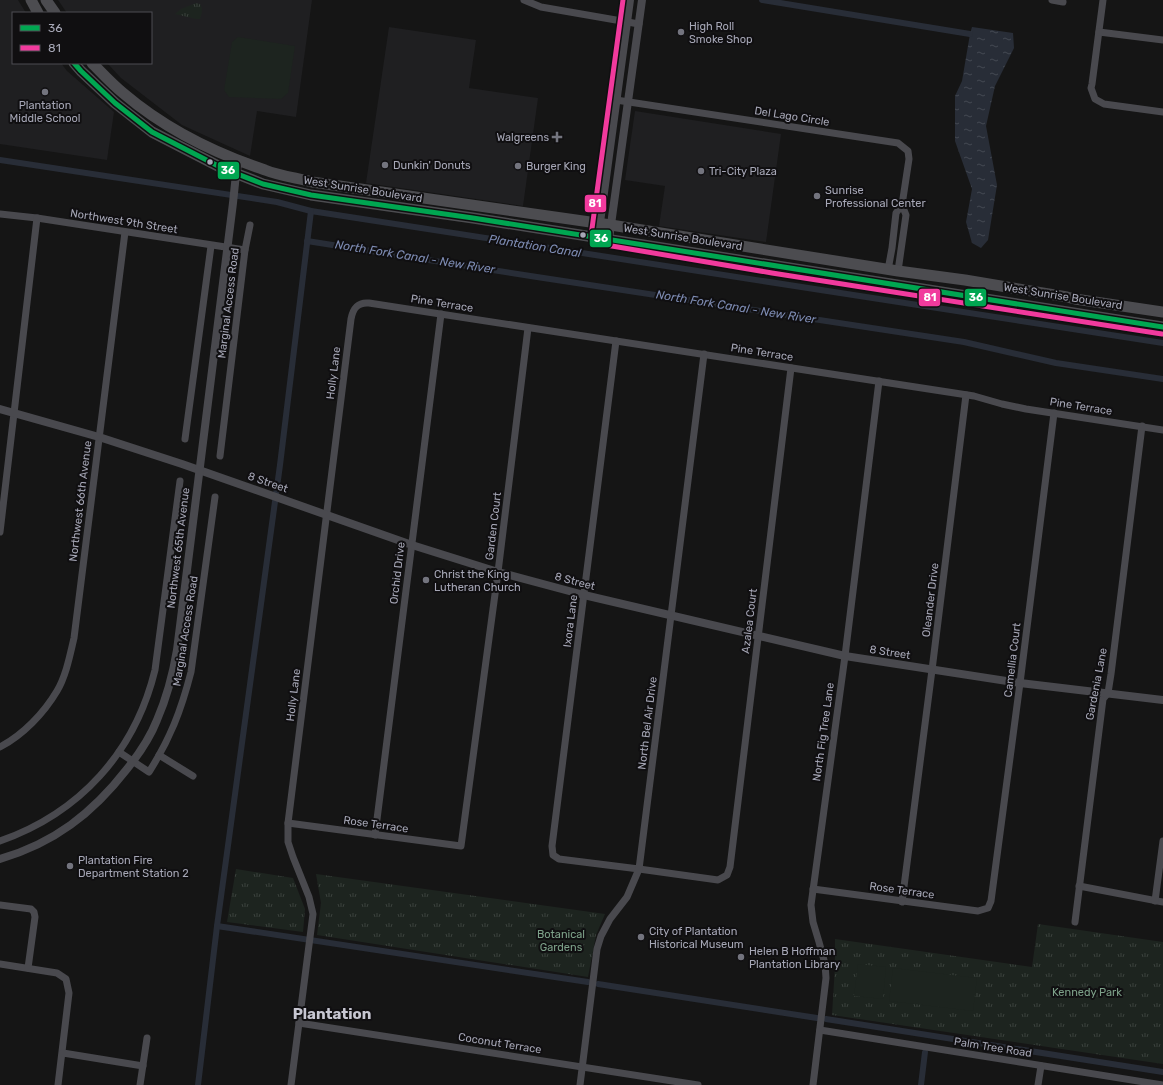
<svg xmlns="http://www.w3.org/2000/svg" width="1163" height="1085" font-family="Rubik,sans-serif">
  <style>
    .built { fill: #1f1f21 }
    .grass { fill: url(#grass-tufts) }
    .pitch { fill: #1d241f }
    .water { fill: url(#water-ripples) }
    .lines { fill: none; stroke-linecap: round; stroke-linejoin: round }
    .canal { stroke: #282d37; stroke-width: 6 }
    .minor { stroke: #49494e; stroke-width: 7 }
    .tertiary { stroke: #49494e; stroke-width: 8 }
    .trunk { stroke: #4c4c50; stroke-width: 11 }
    .bus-1-casing { stroke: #100f11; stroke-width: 8 }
    .bus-2-casing { stroke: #100f11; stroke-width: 8 }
    .bus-1 { stroke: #00a651; stroke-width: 5 }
    .bus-2 { stroke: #f13a9d; stroke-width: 5 }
    .poi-dot { fill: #73747e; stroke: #100f11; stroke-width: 1.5 }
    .bus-dot { fill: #a6a7b6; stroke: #100f11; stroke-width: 1.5 }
    .labels { text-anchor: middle; stroke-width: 4; stroke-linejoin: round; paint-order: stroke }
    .poi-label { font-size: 11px; fill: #a6a7b6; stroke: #100f11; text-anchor: start }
    .street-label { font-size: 11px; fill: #a6a7b6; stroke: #100f11 }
    .park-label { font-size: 11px; fill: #7da189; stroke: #100f11 }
    .water-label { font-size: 12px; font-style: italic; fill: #7d8bb2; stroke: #100f11 }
    .district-label { font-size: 15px; font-weight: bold; fill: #c7c7d2; stroke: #100f11 }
    .line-badge { stroke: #100f11; stroke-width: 1.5 }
    .badge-label { font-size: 11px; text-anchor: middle; font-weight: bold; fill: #fff }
  </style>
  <defs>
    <pattern id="grass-tufts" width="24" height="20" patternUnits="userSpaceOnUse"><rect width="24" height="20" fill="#1d241f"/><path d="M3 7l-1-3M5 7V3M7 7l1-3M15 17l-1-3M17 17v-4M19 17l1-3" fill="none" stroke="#3b413d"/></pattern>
    <pattern id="water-ripples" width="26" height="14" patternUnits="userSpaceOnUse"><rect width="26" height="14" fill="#282d37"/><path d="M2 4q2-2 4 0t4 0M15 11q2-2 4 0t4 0" fill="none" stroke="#444952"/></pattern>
  </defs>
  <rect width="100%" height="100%" fill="#151515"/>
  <g class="built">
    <polygon points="0,0 18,0 26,13 13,13 13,63 61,63 67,71 114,112 107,160 0,144"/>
    <polygon points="58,0 312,0 296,117 257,111 250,156 182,125 121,78 107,63 151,63 151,13 67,13"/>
    <polygon points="389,27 476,40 469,88 538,98 523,206 366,183"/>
    <polygon points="635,111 781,134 766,242 659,226 665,186 625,180"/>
  </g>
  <g class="grass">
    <path d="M196,3L200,4C203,9 202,13 200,19H196L175,14L181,9Z"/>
    <polygon points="236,869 293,878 305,909 303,932 227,922"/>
    <polygon points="316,874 605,914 596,935 588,977 317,935 321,903"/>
    <polygon points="1038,924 1163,942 1163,1064 832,1015 835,966 835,939 1032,967"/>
  </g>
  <g class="pitch">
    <polygon points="238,37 295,46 288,93 281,99 229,97 224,90 232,42"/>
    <polygon points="858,964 886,967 883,999 854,996"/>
    <polygon points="893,968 977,978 973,1011 889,1001"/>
  </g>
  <polygon class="water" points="972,27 1013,33 1014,48 995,86 986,126 997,185 988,240 981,248 972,243 966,222 972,189 955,141 955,96 962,81 970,34"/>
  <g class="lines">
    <g class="canal">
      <polyline points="762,0 970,34"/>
      <polyline points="0,160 277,202 311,211 1163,343"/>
      <polyline points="307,241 537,277 964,342 1056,363 1163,379"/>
      <polyline points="217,926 588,982"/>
      <polyline points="598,984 817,1018"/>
      <polyline points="826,1019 1163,1072"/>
      <polyline points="198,1085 217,926 280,465 311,211"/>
      <polyline points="921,1085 925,1052"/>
    </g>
    <g class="minor">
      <polyline points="524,0 541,7 639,24"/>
      <polyline points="1052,0 1063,2"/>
      <polyline points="1103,0 1092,84 1091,88 1095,99 1104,104 1163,112"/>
      <polyline points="1099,32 1163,40"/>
      <polyline points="616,100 898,143 908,151 909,159 902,205 896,213 892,248 888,270"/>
      <polyline points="0,214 37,218 245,250"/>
      <polyline points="898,271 906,215 902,205"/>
      <polyline points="616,341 552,846 553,855 559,859 639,869 718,880 727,875 730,867 791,368"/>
      <polyline points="185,439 211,246"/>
      <polyline points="220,456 245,250 250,225"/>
      <polyline points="0,532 37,218"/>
      <path d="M0,747C23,735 44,713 57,691C66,676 70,655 74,638L125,232"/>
      <path d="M119,752L149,772C170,739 181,711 191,672L215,497"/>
      <polyline points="159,755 193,776"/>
      <polyline points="288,823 461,846 498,572 528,328"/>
      <polyline points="375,835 441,314"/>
      <path d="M0,841C80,813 135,752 155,670L180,481"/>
      <polyline points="1079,886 1163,902"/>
      <polyline points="813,889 978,911 988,908 991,901 1020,683 1054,413"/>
      <polyline points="1155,901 1163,841"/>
      <polyline points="902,902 932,670 966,395"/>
      <polyline points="0,905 31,909 34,912 35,917 28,968"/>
      <polyline points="1075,922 1103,699 1108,693 1111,674 1142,426"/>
      <polyline points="0,964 57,973 66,979 69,993 58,1085"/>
      <polyline points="299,1023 698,1085"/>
      <polyline points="820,1030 1163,1085"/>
      <polyline points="63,1053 143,1066"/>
      <polyline points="140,1085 147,1038"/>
      <path d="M291,1085L313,914L309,897L293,857L288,842V823L351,319C353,308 358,302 369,303L974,396L1002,404L1026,409L1163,430"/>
      <polyline points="580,1085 597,949 601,936 610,919 627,897 639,869 704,354"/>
      <polyline points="813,1085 826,978 825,964 819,942 813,922 811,905 845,656 879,381"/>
      <polyline points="1038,1085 1041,1066"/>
    </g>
    <g class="tertiary">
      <polyline points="598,237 630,0"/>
      <polyline points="609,239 642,0"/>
      <polyline points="0,409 99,437 182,464 412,545 498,572 584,595 845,656 1020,683 1163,700"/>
      <path d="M0,859C54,843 92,814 127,769C139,754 150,738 157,720C167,697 173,674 177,650L233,203L236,174L239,161"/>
    </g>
    <g class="trunk">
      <polyline points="31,0 38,13"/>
      <polyline points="46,0 55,13"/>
      <polyline points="74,63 81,71 115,103 152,132 222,168 263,184 311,195 473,218 1163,327"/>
      <path d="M92,63C102,73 112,84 123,93C164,128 214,153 265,170C280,176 297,178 312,182L611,225L898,271L965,280L1067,297L1075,299L1163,312"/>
    </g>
    <defs>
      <polyline id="bus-1" points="74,63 81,71 115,103 152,132 222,168 263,184 311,195 473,218 1163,327"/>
      <polyline id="bus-2" points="623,0 591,236 592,240 594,243 772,273 1162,334"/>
    </defs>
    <use href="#bus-1" class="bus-1-casing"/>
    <use href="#bus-2" class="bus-2-casing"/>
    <use href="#bus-1" class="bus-1"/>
    <use href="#bus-2" class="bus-2"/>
  </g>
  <g class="poi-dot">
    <circle cx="681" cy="32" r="4"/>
    <circle cx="45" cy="92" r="4"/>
    <path d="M555 131h4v4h4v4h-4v4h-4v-4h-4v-4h4z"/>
    <circle cx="385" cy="165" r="4"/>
    <circle cx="518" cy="166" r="4"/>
    <circle cx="701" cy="171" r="4"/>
    <circle cx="817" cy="196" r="4"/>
    <circle cx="426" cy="580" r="4"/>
    <circle cx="70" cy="866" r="4"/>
    <circle cx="641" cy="937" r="4"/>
    <circle cx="741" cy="957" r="4"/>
  </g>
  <g class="bus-dot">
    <circle cx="210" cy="162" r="3.5"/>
    <circle cx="583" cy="235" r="3.5"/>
  </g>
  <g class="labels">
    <g class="poi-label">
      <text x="689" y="30">High Roll<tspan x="689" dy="13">Smoke Shop</tspan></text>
      <text x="45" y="109" text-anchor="middle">Plantation<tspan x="45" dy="13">Middle School</tspan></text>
      <text x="549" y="141" text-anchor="end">Walgreens</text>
      <text x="393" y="169">Dunkin' Donuts</text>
      <text x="526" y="170">Burger King</text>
      <text x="709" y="175">Tri-City Plaza</text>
      <text x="825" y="194">Sunrise<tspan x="825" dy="13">Professional Center</tspan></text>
      <text x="434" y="578">Christ the King<tspan x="434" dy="13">Lutheran Church</tspan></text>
      <text x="78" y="864">Plantation Fire<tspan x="78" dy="13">Department Station 2</tspan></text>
      <text x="649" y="935">City of Plantation<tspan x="649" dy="13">Historical Museum</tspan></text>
      <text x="749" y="955">Helen B Hoffman<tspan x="749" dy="13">Plantation Library</tspan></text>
    </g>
    <g class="street-label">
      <text transform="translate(792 116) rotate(9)" y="4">Del Lago Circle</text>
      <text transform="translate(363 189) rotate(9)" y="4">West Sunrise Boulevard</text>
      <text transform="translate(124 221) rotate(9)" y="4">Northwest 9th Street</text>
      <text transform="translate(683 237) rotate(9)" y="4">West Sunrise Boulevard</text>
      <text transform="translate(1063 296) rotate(9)" y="4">West Sunrise Boulevard</text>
      <text transform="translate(228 303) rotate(-83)" y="4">Marginal Access Road</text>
      <text transform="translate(442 303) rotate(9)" y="4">Pine Terrace</text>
      <text transform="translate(762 352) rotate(9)" y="4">Pine Terrace</text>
      <text transform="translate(333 373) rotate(-83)" y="4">Holly Lane</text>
      <text transform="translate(1081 406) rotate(9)" y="4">Pine Terrace</text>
      <text transform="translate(268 482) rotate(19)" y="4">8 Street</text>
      <text transform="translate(80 501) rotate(-83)" y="4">Northwest 66th Avenue</text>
      <text transform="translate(493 526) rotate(-83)" y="4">Garden Court</text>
      <text transform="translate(178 548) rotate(-83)" y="4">Northwest 65th Avenue</text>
      <text transform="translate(397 573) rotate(-83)" y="4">Orchid Drive</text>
      <text transform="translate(575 581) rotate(15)" y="4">8 Street</text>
      <text transform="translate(930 600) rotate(-83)" y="4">Oleander Drive</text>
      <text transform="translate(570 621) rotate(-83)" y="4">Ixora Lane</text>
      <text transform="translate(749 621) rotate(-83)" y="4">Azalea Court</text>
      <text transform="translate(185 631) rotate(-81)" y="4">Marginal Access Road</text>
      <text transform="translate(890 652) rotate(9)" y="4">8 Street</text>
      <text transform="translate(1012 660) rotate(-83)" y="4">Camellia Court</text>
      <text transform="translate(1096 684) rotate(-79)" y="4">Gardenia Lane</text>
      <text transform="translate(293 695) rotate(-83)" y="4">Holly Lane</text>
      <text transform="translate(647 723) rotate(-83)" y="4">North Bel Air Drive</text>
      <text transform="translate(823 732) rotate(-82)" y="4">North Fig Tree Lane</text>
      <text transform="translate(376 824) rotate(8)" y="4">Rose Terrace</text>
      <text transform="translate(902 890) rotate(8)" y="4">Rose Terrace</text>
      <text transform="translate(500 1043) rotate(9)" y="4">Coconut Terrace</text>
      <text transform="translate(993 1047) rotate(9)" y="4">Palm Tree Road</text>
    </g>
    <g class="park-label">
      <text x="561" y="938">Botanical<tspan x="561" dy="13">Gardens</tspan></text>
      <text x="1087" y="996">Kennedy Park</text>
    </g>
    <g class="water-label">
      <text transform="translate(535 246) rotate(9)" y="4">Plantation Canal</text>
      <text transform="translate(415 257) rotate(9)" y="4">North Fork Canal - New River</text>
      <text transform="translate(736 307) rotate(9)" y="4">North Fork Canal - New River</text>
    </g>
    <g class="district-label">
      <text x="332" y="1019">Plantation</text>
    </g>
  </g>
  <g class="line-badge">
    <rect x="217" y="161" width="23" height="19" rx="4" fill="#00a651"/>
    <rect x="584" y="194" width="23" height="19" rx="4" fill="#f13a9d"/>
    <rect x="589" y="229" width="23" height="19" rx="4" fill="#00a651"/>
    <rect x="964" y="288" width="23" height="19" rx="4" fill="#00a651"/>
    <rect x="918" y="288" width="23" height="19" rx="4" fill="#f13a9d"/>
  </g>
  <g class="badge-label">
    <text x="228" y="174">36</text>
    <text x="595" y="207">81</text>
    <text x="601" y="242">36</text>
    <text x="976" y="301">36</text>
    <text x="930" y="301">81</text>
  </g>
  <rect x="12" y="12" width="140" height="52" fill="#100f11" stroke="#4c4c53"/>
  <rect x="20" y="25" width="20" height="6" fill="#00a651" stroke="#4c4c53"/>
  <text x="48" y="32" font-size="12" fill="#a6a7b6">36</text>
  <rect x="20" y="45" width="20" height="6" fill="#f13a9d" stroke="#4c4c53"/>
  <text x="48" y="52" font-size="12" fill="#a6a7b6">81</text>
</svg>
